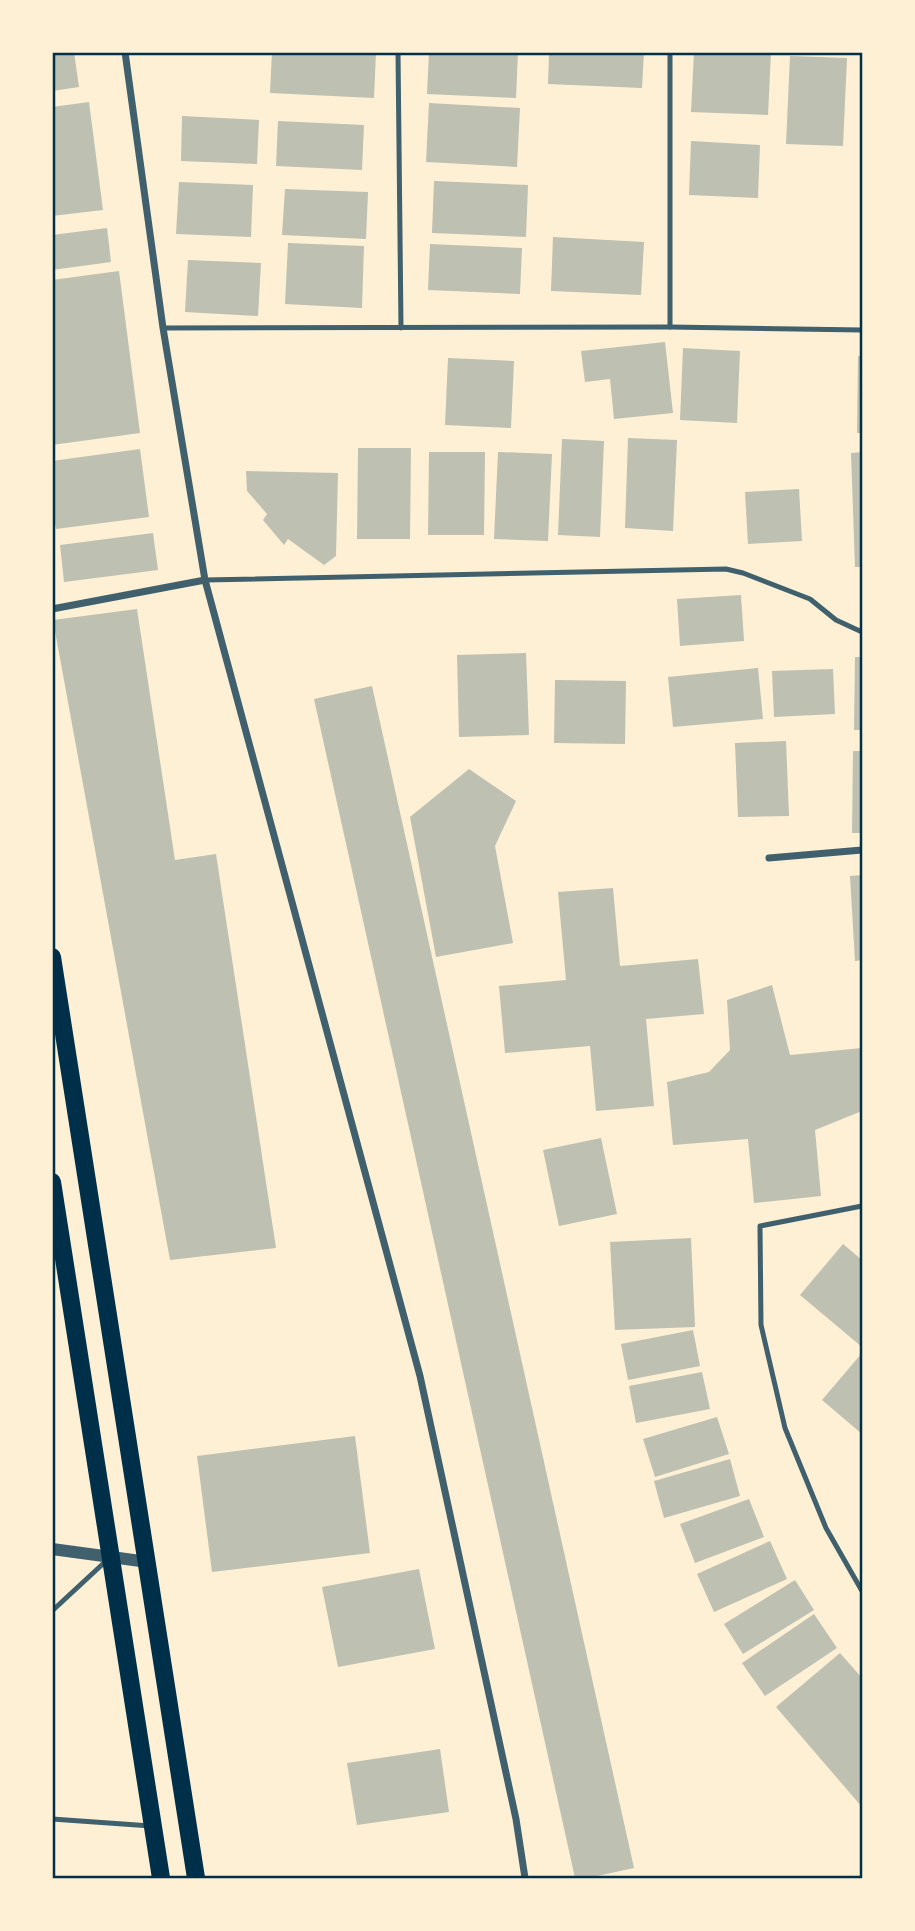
<svg xmlns="http://www.w3.org/2000/svg" width="915" height="1931" font-family="Inter,sans-serif">
  <style>
    .building { fill: #bec0b2 }
    .lines { fill: none; stroke-linecap: round; stroke-linejoin: round }
    .service { stroke: #3f606c; stroke-width: 5 }
    .minor { stroke: #3f606c; stroke-width: 7 }
    .tertiary { stroke: #3f606c; stroke-width: 12 }
    .primary { stroke: #003049; stroke-width: 18 }
    .neatline { fill: none; stroke: #003049; stroke-width: 2.5 }
  </style>
  <rect width="100%" height="100%" fill="#fdf0d5"/>
  <g class="building">
    <polygon points="52,52 74,52 79,87 52,91"/>
    <polygon points="272,52 376,52 374,98 270,93"/>
    <polygon points="429,52 518,52 516,98 427,94"/>
    <polygon points="549,52 644,52 642,88 548,84"/>
    <polygon points="694,52 771,52 768,115 691,112"/>
    <polygon points="790,56 847,58 843,146 786,144"/>
    <polygon points="89,102 103,210 52,216 52,107"/>
    <polygon points="429,103 520,108 517,167 426,162"/>
    <polygon points="182,116 259,120 257,164 181,161"/>
    <polygon points="278,121 364,125 362,170 276,166"/>
    <polygon points="691,141 760,145 758,198 689,195"/>
    <polygon points="434,181 528,185 526,237 432,233"/>
    <polygon points="179,182 253,185 251,237 176,234"/>
    <polygon points="285,189 368,192 366,239 282,235"/>
    <polygon points="107,228 111,262 52,270 52,235"/>
    <polygon points="553,237 644,242 641,295 551,291"/>
    <polygon points="288,243 364,246 362,308 285,304"/>
    <polygon points="430,244 522,248 520,294 428,290"/>
    <polygon points="188,260 261,263 258,316 185,312"/>
    <polygon points="119,271 140,433 52,445 52,280"/>
    <polygon points="665,342 673,413 614,419 610,379 585,382 581,351"/>
    <polygon points="683,348 740,351 737,423 680,420"/>
    <polygon points="858,356 862,356 862,433 857,433"/>
    <polygon points="448,358 514,361 511,428 445,425"/>
    <polygon points="628,438 677,440 673,531 625,528"/>
    <polygon points="562,439 604,441 600,537 558,535"/>
    <polygon points="358,448 411,448 410,539 357,539"/>
    <polygon points="140,449 149,517 56,529 52,504 52,461"/>
    <polygon points="429,452 485,452 484,535 428,535"/>
    <polygon points="498,452 552,454 548,541 494,539"/>
    <polygon points="862,452 862,567 855,567 851,453"/>
    <polygon points="246,471 338,473 336,556 324,565 288,539 284,545 263,520 267,514 247,491"/>
    <polygon points="799,489 802,541 748,544 745,492"/>
    <polygon points="153,533 158,570 64,582 60,545"/>
    <polygon points="741,595 744,641 680,646 677,599"/>
    <polygon points="137,609 175,860 216,854 276,1248 170,1260 53,620"/>
    <polygon points="526,653 529,735 459,737 457,655"/>
    <polygon points="855,657 862,657 862,730 854,730"/>
    <polygon points="758,668 763,719 673,727 668,677"/>
    <polygon points="833,669 835,714 774,717 772,671"/>
    <polygon points="555,680 626,681 625,744 554,743"/>
    <polygon points="372,686 634,1868 588,1878 575,1878 314,699"/>
    <polygon points="786,741 789,816 738,817 735,743"/>
    <polygon points="853,751 862,751 862,833 852,833"/>
    <polygon points="469,769 516,801 495,846 513,943 436,957 410,817"/>
    <polygon points="862,875 862,960 855,961 850,876"/>
    <polygon points="613,888 620,966 698,959 704,1014 646,1019 654,1106 596,1111 590,1046 505,1053 499,986 566,980 558,892"/>
    <polygon points="772,985 790,1055 862,1048 862,1111 815,1130 821,1196 754,1203 748,1139 673,1145 667,1082 709,1072 730,1050 727,1000"/>
    <polygon points="601,1138 617,1214 559,1226 543,1150"/>
    <polygon points="691,1238 695,1327 615,1330 610,1242"/>
    <polygon points="843,1244 862,1260 862,1347 800,1295"/>
    <polygon points="693,1330 700,1366 628,1380 621,1344"/>
    <polygon points="862,1353 862,1434 822,1400"/>
    <polygon points="702,1372 710,1409 636,1423 629,1386"/>
    <polygon points="717,1417 729,1454 655,1477 643,1439"/>
    <polygon points="355,1436 370,1553 212,1572 197,1456"/>
    <polygon points="730,1459 740,1496 664,1518 654,1481"/>
    <polygon points="749,1499 764,1537 695,1563 680,1524"/>
    <polygon points="770,1541 787,1579 714,1612 697,1574"/>
    <polygon points="419,1569 435,1649 338,1667 322,1587"/>
    <polygon points="795,1580 814,1610 743,1654 724,1624"/>
    <polygon points="814,1614 837,1648 765,1696 742,1663"/>
    <polygon points="840,1653 862,1678 862,1807 776,1707"/>
    <polygon points="440,1749 449,1812 357,1825 347,1763"/>
  </g>
  <g class="lines">
    <g class="service">
      <polyline points="398,52 401,328"/>
      <polyline points="670,327 670,52"/>
      <polyline points="163,328 670,327 862,330"/>
      <polyline points="205,580 726,569 743,573 810,599 836,620 862,632"/>
      <polyline points="862,1206 760,1226 761,1325 785,1428 826,1528 862,1591"/>
      <polyline points="52,1611 106,1561"/>
      <polyline points="52,1819 151,1826"/>
    </g>
    <g class="minor">
      <polyline points="125,52 163,328 205,580"/>
      <polyline points="52,609 205,580 420,1376 516,1819 525,1878"/>
      <polyline points="769,858 862,850"/>
    </g>
    <polyline class="tertiary" points="52,1549 148,1562"/>
    <g class="primary">
      <polyline points="52,957 196,1878"/>
      <polyline points="52,1182 161,1878"/>
    </g>
  </g>
  <rect width="915" height="1931" fill="none" stroke="#fdf0d5" stroke-width="108"/>
  <rect x="54" y="54" width="807" height="1823" class="neatline"/>
</svg>
